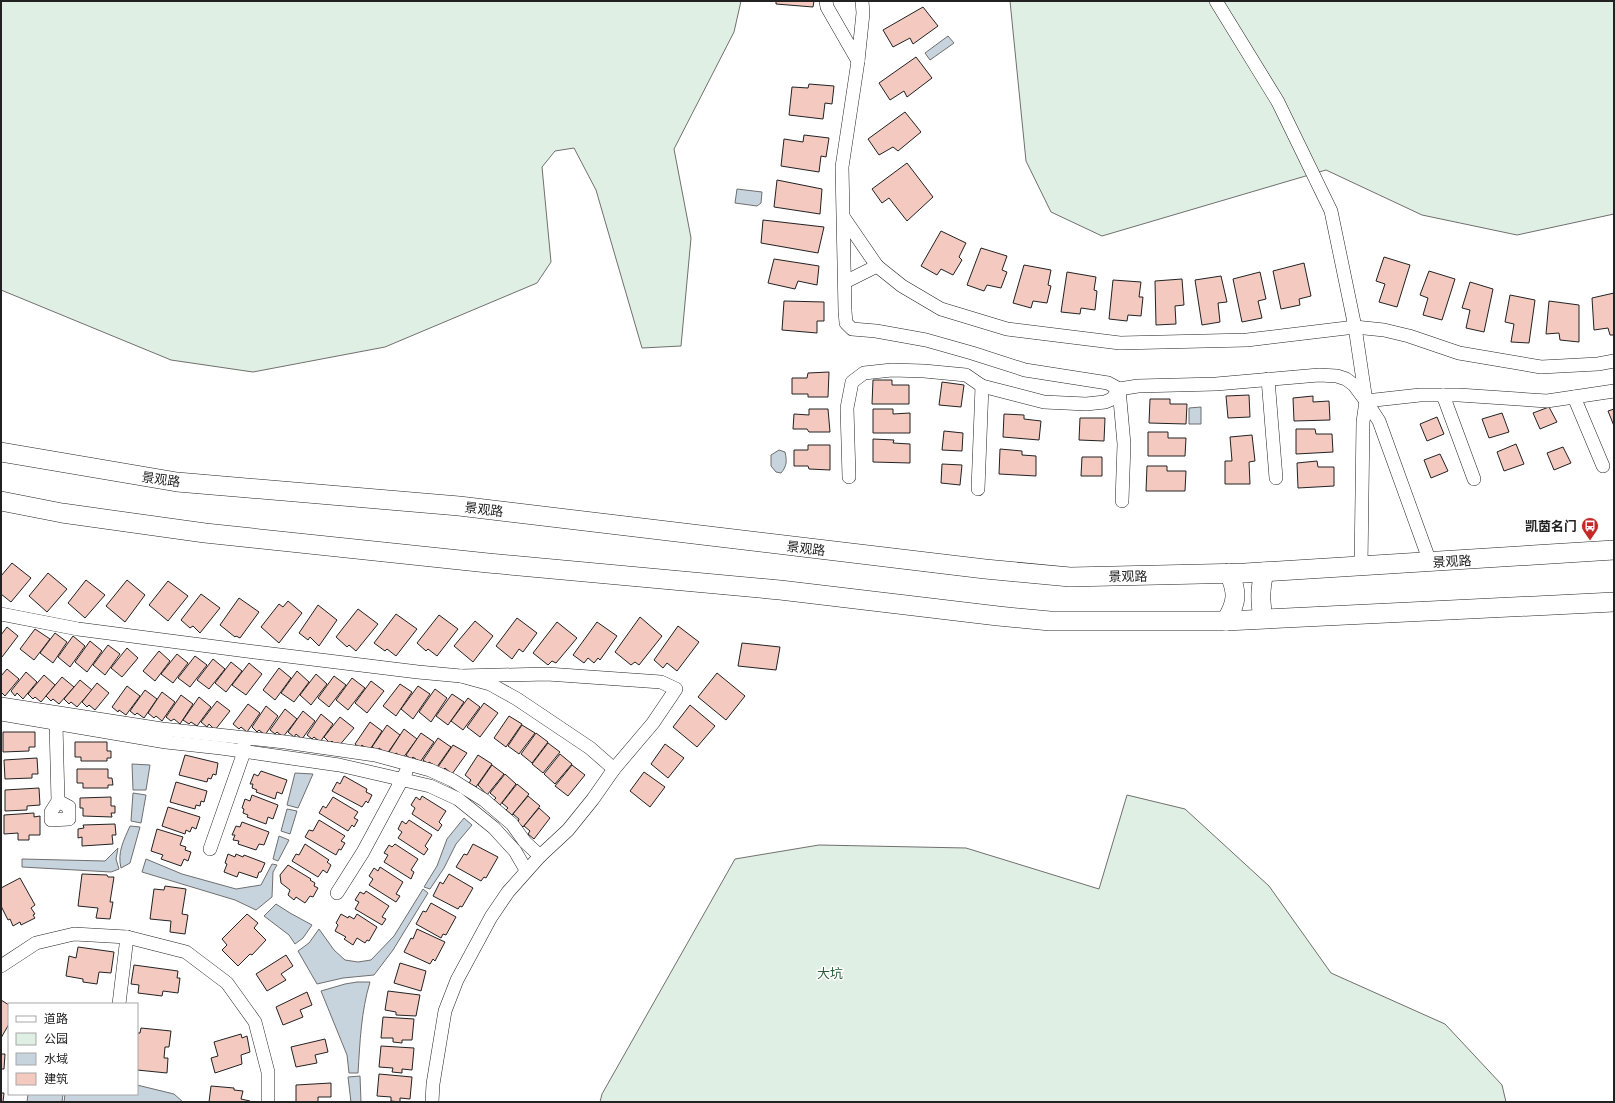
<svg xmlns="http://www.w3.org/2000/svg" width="1615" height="1103" font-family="'Archivo Narrow','Noto Sans SC',sans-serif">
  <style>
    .green { fill: #e0efe3; stroke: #6f6f6f }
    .water { fill: #c7d3dd; stroke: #6f6f6f }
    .building { fill: #f3c9c0; stroke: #222 }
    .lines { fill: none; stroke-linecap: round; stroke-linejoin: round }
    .street-casing { stroke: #222; stroke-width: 14 }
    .secondary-casing { stroke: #222; stroke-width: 20 }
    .street { stroke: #fff; stroke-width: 13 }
    .secondary { stroke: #fff; stroke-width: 19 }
    .labels { text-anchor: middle; stroke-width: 3; stroke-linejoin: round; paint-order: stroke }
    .street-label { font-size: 13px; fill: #222; stroke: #fff }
    .poi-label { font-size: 13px; font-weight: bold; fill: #222; stroke: #fff; text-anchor: end }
    .park-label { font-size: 13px; fill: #2f5e38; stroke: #fff }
  </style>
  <rect width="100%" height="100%" fill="#fff"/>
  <g class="green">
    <polygon points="1,1 741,1 734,32 674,149 691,238 681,346 642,348 596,190 574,148 555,151 542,167 551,262 537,283 385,347 253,372 171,360 1,290"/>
    <polygon points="1010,1 1614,1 1614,214 1517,235 1422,215 1326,170 1102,236 1051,212 1026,161"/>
    <polygon points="1127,795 1185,809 1269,886 1331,973 1445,1024 1502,1085 1506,1102 600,1102 602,1094 735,859 819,845 966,848 1099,889"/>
  </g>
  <g class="water">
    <polygon points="948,36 954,43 930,60 925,53"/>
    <polygon points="737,189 762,192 761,203 757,206 735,203"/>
    <polygon points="1201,407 1201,424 1189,424 1189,408"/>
    <path d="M779,450L785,452C787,461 787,466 781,473L776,472L771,466V455Z"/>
    <polygon points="132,764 150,765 146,790 133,790"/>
    <polygon points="295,773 313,774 298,808 287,805"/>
    <polygon points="133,793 146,795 141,823 131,821"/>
    <polygon points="287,809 297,811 290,834 281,831"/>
    <polygon points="464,818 472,825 456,844 444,868 430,889 424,887 437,866 447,839"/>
    <path d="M130,826L140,827L130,863L121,868C117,852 124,840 130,826Z"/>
    <polygon points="279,836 289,840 278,861 273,859"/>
    <polygon points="118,848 116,859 119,869 111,872 22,867 22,859 105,861"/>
    <polygon points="146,859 182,874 236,889 261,885 272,864 277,865 273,872 272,897 256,910 235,900 142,872"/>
    <polygon points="423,889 428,893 393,950 374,975 343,978 317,984 298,951 309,943 319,929 334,950 345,960 358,962 371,960 394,936"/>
    <polygon points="276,904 290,913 312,925 303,938 295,944 289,935 264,916"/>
    <path d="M357,982H370C361,1012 360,1042 358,1073H349L347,1055L321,991L345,984Z"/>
    <polygon points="360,1076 361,1102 351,1102 348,1077"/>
    <polygon points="137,1085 174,1094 183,1102 64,1102 65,1094 137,1094"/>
    <polygon points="28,1094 63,1094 62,1102 27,1102"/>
  </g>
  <g class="building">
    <polygon points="776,1 814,1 813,7 776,4"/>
    <polygon points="923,7 938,26 913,44 910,38 893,47 883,30"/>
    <polygon points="916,57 932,78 907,97 904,91 890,100 879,83"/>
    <polygon points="809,84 834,86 832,104 825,103 823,119 789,115 792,87 808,88"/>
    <polygon points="905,112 921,132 898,151 893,147 879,155 868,139"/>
    <polygon points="804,135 829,138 826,157 821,156 819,172 781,166 784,139 803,142"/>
    <polygon points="907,163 933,197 907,221 889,198 882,203 872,189"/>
    <polygon points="777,180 822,189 820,214 774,207"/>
    <polygon points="763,220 824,227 818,253 761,243"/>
    <polygon points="941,231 966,243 959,257 962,260 953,275 941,269 937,275 921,266"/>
    <polygon points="981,248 1007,256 1002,270 1007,272 1001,288 987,285 984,291 967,285"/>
    <polygon points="1384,257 1410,265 1397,307 1379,302 1385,284 1376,281"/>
    <polygon points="774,259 819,266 817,285 798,281 795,289 768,283"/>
    <polygon points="1304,263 1311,296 1299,299 1300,305 1281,309 1273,271"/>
    <polygon points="1024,265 1051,270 1048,285 1051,286 1047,303 1033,301 1031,308 1013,303"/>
    <polygon points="1429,271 1455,279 1442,320 1423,315 1428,298 1420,295"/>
    <polygon points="1067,272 1096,277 1094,290 1097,291 1095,310 1081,308 1080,314 1061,312"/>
    <polygon points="1260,272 1266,299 1258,301 1262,318 1242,322 1233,279"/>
    <polygon points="1221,276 1227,302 1218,303 1220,322 1202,325 1195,280"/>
    <polygon points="1182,279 1184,305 1175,306 1176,324 1156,325 1155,281"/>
    <polygon points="1113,280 1141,282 1139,297 1143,297 1141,316 1128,315 1127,321 1109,319"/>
    <polygon points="1470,282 1493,289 1484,332 1466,328 1470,310 1462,308"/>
    <polygon points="1614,293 1614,335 1610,335 1608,328 1594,330 1592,298"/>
    <polygon points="1510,295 1535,300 1529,343 1511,342 1514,324 1505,322"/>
    <polygon points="784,301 824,302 824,321 817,321 817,333 782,330"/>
    <polygon points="1549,301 1579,305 1579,342 1560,340 1559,333 1546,334"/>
    <polygon points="829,372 828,397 808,397 808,394 792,394 792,378 807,378 808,373"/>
    <polygon points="873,380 892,380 892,385 909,385 909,404 872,404"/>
    <polygon points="942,382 964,385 961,407 939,405"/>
    <polygon points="1249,395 1250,417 1228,418 1226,396"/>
    <polygon points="1313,396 1313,402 1329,401 1330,420 1294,421 1293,398"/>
    <polygon points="1150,399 1170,399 1170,404 1187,404 1186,424 1149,423"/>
    <polygon points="1549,407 1557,422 1540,429 1533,413"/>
    <polygon points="809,409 828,409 830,432 809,432 807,429 793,429 794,414 809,415"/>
    <polygon points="873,409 893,409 893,414 910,413 910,433 873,433"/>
    <polygon points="1614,409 1614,426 1608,411"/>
    <polygon points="1502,413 1509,432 1489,438 1482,419"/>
    <polygon points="1004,414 1024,415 1024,419 1041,421 1039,440 1003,437"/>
    <polygon points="1437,417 1444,434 1427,441 1420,424"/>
    <polygon points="1080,418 1105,418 1104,441 1079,440"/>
    <polygon points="1296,429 1315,429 1316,434 1332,434 1333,452 1296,454"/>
    <polygon points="944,431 963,433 962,451 942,450"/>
    <polygon points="1148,432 1168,432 1168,438 1186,438 1185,456 1148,456"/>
    <polygon points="1252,435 1255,461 1249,462 1250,484 1225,484 1225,461 1232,461 1230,437"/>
    <polygon points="873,439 894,440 893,443 910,444 910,463 873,462"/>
    <polygon points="1516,444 1524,464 1504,471 1497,452"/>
    <polygon points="808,445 830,445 830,470 809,469 808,466 794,466 794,450 808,450"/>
    <polygon points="1563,447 1571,463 1554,470 1547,453"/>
    <polygon points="1000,449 1022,451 1022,455 1036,456 1036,476 999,474"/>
    <polygon points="1440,454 1448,471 1431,478 1424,460"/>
    <polygon points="1082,457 1102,457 1102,476 1081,476"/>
    <polygon points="1317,461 1318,467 1334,467 1334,486 1298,488 1297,463"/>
    <polygon points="942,464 962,465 960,485 941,483"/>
    <polygon points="1147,466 1167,466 1167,471 1186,471 1185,491 1146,491"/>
    <polygon points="12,563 31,578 11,602 1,594 1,576"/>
    <polygon points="48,573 67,589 47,612 29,596"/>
    <polygon points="86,580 105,595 85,618 68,603"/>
    <polygon points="127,580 145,595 125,622 106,606"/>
    <polygon points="168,581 188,596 168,621 149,605"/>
    <polygon points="201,594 220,608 200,633 193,626 190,628 181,620"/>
    <polygon points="239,598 259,612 240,638 236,636 235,637 220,625"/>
    <polygon points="288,601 302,613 279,643 261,627 279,604 283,607"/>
    <polygon points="318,605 337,620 319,646 310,637 308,640 299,633"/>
    <polygon points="358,609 378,624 356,651 349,645 347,647 336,637"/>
    <polygon points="396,614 417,629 396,656 387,649 385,651 374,643"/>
    <polygon points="439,615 458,629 437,656 428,649 426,651 417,643"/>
    <polygon points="640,617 662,636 639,665 635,662 631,665 615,652"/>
    <polygon points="517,618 537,633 523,652 519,649 512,659 496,646"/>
    <polygon points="475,621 493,636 473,662 454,646"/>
    <polygon points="557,622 577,638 556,663 552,661 548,665 533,653"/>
    <polygon points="597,622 617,636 600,660 598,658 594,663 588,658 584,663 573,655"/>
    <polygon points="678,626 699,642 677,671 667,663 663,668 654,660"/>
    <polygon points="7,627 18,636 2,657 1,656 1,635"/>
    <polygon points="35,629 50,639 34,660 20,649"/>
    <polygon points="55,633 67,642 53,663 40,653"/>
    <polygon points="73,636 85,646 70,667 58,657"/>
    <polygon points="90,641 102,651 87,672 75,662"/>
    <polygon points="742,643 780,647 776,670 738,666"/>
    <polygon points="108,645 120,654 105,675 93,665"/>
    <polygon points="127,648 138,658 122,677 111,668"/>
    <polygon points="159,651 170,661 155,681 143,671"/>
    <polygon points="177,654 188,663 173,683 161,674"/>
    <polygon points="195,656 207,665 190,687 178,678"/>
    <polygon points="213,659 225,669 209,689 197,680"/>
    <polygon points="231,662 242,671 226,692 215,683"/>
    <polygon points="249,663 262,674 246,695 232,685"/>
    <polygon points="279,668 291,678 275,700 263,690"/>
    <polygon points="7,669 19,679 5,696 1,692 1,676"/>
    <polygon points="297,671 309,682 294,702 281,693"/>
    <polygon points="26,672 37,682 23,699 17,693 15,696 11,691"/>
    <polygon points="717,673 745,696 726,720 698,697"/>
    <polygon points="316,674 327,684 311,705 300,695"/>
    <polygon points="44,675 55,685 41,702 35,697 33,699 28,694"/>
    <polygon points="334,676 346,685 329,707 318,698"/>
    <polygon points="62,677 74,687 59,704 53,699 51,701 46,696"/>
    <polygon points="352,678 365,688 348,710 336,700"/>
    <polygon points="80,680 92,690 77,707 71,702 69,704 64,699"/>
    <polygon points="371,681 384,691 367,713 355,703"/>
    <polygon points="97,683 109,693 95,710 89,705 87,707 82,702"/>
    <polygon points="400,684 412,692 396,716 383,706"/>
    <polygon points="127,686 140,696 126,715 119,710 118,712 112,707"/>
    <polygon points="418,686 430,694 413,719 401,709"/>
    <polygon points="435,689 447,698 431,722 419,712"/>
    <polygon points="145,690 157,699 144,718 137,713 135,715 130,711"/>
    <polygon points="162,692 175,702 162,721 156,716 154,718 148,713"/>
    <polygon points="452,694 464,702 448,725 436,716"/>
    <polygon points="181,695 193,704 180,724 174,719 171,721 166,717"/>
    <polygon points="199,697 211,707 197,726 191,722 189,724 183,720"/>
    <polygon points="468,698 480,707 463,730 451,721"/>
    <polygon points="217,701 230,711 215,730 209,724 207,727 201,722"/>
    <polygon points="484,703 498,713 480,737 467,727"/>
    <polygon points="248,704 260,713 247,732 241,727 239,729 233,724"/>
    <polygon points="690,705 715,726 697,747 673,727"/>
    <polygon points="266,706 278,716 265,735 259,730 257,732 252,727"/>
    <polygon points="285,709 297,719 283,737 277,732 275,734 270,730"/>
    <polygon points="303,711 315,721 302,739 296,734 294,737 288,732"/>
    <polygon points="321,714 333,724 320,742 314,737 312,739 307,735"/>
    <polygon points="509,716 522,724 506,747 494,738"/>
    <polygon points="340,717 354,728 338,747 332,741 330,743 324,737"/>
    <polygon points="370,722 382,731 369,751 362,745 360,748 355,744"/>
    <polygon points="387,725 400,735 387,754 379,748 378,751 372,747"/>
    <polygon points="522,725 535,733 519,754 508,746"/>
    <polygon points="404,729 417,739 403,758 396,753 394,755 389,752"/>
    <polygon points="3,732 35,732 35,747 29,747 29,751 3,752"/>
    <polygon points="421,733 434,742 420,762 413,757 411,759 406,755"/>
    <polygon points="536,733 548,742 532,763 521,754"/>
    <polygon points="438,738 451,747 437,767 429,762 428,764 423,760"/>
    <polygon points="75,742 107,742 107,751 111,751 111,758 107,758 107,761 81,761 81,757 75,757"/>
    <polygon points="548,743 560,752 543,773 532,764"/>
    <polygon points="665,744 684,758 668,778 651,764"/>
    <polygon points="453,745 467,753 452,774 445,768 443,770 438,767"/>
    <polygon points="560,754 572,764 555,784 544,774"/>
    <polygon points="185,755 218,763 216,775 213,774 211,779 208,778 207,782 179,775"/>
    <polygon points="478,755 492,764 476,787 469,783 471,780 465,775"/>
    <polygon points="37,758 38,774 32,774 32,778 5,779 4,760"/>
    <polygon points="492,765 504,774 487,795 478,785"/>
    <polygon points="572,765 585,775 568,796 555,786"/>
    <polygon points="77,769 108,769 108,778 112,778 113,785 108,785 108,788 83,788 83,783 77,783"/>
    <polygon points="261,771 287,780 282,794 277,792 275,799 256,792 257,790 252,788 253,784 250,784 254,774 258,776"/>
    <polygon points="644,772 665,787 650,807 630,791"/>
    <polygon points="505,774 516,784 500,805 494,800 496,798 490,793"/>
    <polygon points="344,776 367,789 366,792 372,795 368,803 366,801 362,807 332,791 337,782 340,784"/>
    <polygon points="176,782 207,791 204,802 201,801 200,806 196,805 195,809 170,802"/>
    <polygon points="517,784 529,794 512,815 506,810 508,808 502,803"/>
    <polygon points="39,788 40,805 27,806 27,810 5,811 5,790"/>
    <polygon points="252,795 278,805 273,819 268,817 266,824 247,817 248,815 243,813 244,809 242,808 245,799 250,801"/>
    <polygon points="422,796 446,811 439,822 442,825 438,831 412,814 415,808 411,805 416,797 420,800"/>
    <polygon points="528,796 540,806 523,827 518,822 519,819 513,814"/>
    <polygon points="111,797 111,806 115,806 115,813 111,813 112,817 83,816 83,808 80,808 80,798"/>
    <polygon points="333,797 358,812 354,818 358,820 354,827 352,825 348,831 319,813 323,806 326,808"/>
    <polygon points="168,807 200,817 196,829 192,827 190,832 186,830 185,834 162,826"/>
    <polygon points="539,808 550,818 534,839 528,834 530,831 524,826"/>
    <polygon points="34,813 34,817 40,816 40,835 29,835 29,840 18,840 18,833 4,834 4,815"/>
    <polygon points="319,820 345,836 341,841 345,843 341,850 339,849 336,855 305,837 309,830 313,831"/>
    <polygon points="409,820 432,835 425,846 428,849 424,855 398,838 402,832 398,829 402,821 406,824"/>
    <polygon points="242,822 269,832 264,845 259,844 256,850 238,844 239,841 233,840 235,835 232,835 236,826 240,827"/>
    <polygon points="115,824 116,835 112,835 113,844 82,846 82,837 78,838 78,829 84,828 83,825"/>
    <polygon points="157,829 183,837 180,845 186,847 185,850 191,852 188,861 184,859 181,866 161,859 163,855 151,851"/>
    <polygon points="305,844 329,860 327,862 331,865 327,873 323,870 318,877 292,861 296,854 299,855"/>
    <polygon points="395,844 418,859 411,870 414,872 411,879 384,862 388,855 384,853 389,845 392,847"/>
    <polygon points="473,844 498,857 486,878 484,877 481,881 456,867 464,854 467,855"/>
    <polygon points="228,854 235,857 236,854 243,857 244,855 265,863 261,872 259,872 257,878 239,872 237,877 224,872 227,864 225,863"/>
    <polygon points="288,865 311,879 310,880 315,883 314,886 318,888 313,897 310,896 305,903 296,897 294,900 288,895 290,890 281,883 280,875"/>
    <polygon points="380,867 403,882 396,894 400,896 396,902 369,885 373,879 369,876 374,868 378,871"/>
    <polygon points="82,874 107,875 108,877 114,877 110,902 113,902 110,919 96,918 98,908 78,906"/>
    <polygon points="449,874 473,888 462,907 460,906 458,909 433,896 440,882 443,884"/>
    <polygon points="20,878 35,905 31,908 35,914 33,915 35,918 21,925 20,922 13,926 10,919 8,920 1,906 1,888"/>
    <polygon points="165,886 186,889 182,914 188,915 185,934 170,932 171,921 150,919 154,889 164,890"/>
    <polygon points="366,891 389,906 382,917 386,919 382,925 355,909 359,902 355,900 360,892 364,894"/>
    <polygon points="431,903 456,917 446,935 443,934 441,938 416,924 423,911 426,912"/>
    <polygon points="247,914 258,923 254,928 266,940 252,955 250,954 238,966 222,950 227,945 222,939"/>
    <polygon points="341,914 348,918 349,916 354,919 357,914 377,927 369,941 367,940 365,943 357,938 353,945 344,939 346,937 335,931 338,925 336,923"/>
    <polygon points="417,929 445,942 435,961 433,959 430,964 404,952 411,938 413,939"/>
    <polygon points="78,947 114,952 111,973 99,972 97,984 83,982 83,979 66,976 69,956 76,958"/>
    <polygon points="286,955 293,966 281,974 286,980 267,991 256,974"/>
    <polygon points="400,963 426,971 421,991 394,983"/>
    <polygon points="134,965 178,971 177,978 180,978 178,993 163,991 162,996 138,993 139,985 131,984"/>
    <polygon points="388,991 420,995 416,1016 396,1015 396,1012 385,1010"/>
    <polygon points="307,992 312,1005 300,1010 303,1017 283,1025 276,1007"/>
    <polygon points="1,1000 9,1005 9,1024 1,1038"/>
    <polygon points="383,1017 414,1019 412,1040 402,1040 402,1043 393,1042 393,1038 381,1038"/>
    <polygon points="141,1028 171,1031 169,1047 165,1047 164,1058 168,1058 167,1073 137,1070 137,1033 140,1033"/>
    <polygon points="241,1034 242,1038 247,1036 250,1052 241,1055 242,1064 215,1073 211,1058 218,1056 214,1042"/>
    <polygon points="325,1039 328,1052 315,1055 317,1063 296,1067 291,1047"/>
    <polygon points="381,1046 414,1048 412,1070 402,1069 402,1073 392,1072 393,1068 379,1067"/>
    <polygon points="1,1054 5,1054 4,1069 1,1069"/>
    <polygon points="379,1074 412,1077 410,1099 400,1098 400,1102 391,1101 391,1097 377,1096"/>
    <polygon points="331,1083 331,1097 318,1097 318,1102 296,1102 296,1085"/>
    <polygon points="211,1086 234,1088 234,1090 243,1091 241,1099 250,1101 250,1102 209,1102"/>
    <polygon points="1,1093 4,1093 3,1102 1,1102"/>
  </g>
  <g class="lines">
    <defs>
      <g id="street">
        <polyline points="826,1 827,7 858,61 863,13 862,1"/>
        <polyline points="1216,1 1278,102 1331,211 1355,327 1366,401 1363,422 1361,566"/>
        <polyline points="858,61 842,167 845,311 846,323 852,329 876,331 926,340 972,353 1025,370 1108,383 1119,389 1138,386 1216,384 1319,375 1337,376 1346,379 1354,385 1366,401 1379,421 1430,562"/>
        <polyline points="844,218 877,266 902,286 941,309 1007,329 1120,343 1247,340 1355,327 1384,330 1409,336 1459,353 1541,367 1598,364 1614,361"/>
        <polyline points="845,282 877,266"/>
        <polyline points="1268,379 1276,478"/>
        <polyline points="1119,389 1124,444 1122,501"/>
        <polyline points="1443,395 1474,479"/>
        <polyline points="1574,397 1603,466"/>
        <polyline points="1366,401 1420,395 1459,395 1547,401 1614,391"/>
        <polyline points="849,477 847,408 852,382 864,373 892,370 924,371 966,375 982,386 1044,402 1086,404 1105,402 1112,399 1119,389"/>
        <polyline points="978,489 982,386"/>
        <polyline points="1,614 78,629 247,651 418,672 461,676 490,684 517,699 590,748 614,769"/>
        <polyline points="1,704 162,729 285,742 375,755 430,770 452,780 484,800 512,824 525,842 540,856 568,830 593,799 614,769 653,723 676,689 661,682 547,674 461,676"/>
        <polyline points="1,714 166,742 221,748 339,765 430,786 458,799 494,828 515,851 526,870"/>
        <polyline points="58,801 69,807 69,819 51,820 51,812 58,801 56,724 58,716"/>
        <polyline points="210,849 244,752 244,744"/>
        <polyline points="337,893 363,852 406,772"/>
        <polyline points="1,966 36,943 74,934 127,937 186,952 227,983 255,1022 268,1072 268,1102"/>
        <polyline points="119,1004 127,937"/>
        <polyline points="432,1102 433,1084 445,1011 457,980 491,917 508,892 540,856"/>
      </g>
      <g id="secondary">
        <polyline points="1,452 177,482 459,506 985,569 1070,577 1245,573 1614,550"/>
        <polyline points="1,501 62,513 205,533 488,563 780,590 998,616 1050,621 1226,621 1614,602"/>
        <path d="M1263,618C1260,600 1260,590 1264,572"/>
        <path d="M1226,621C1237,602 1238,593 1229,573"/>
      </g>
    </defs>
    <use href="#street" class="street-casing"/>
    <use href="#secondary" class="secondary-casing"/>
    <use href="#street" class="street"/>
    <use href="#secondary" class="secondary"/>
  </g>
  <defs>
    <symbol id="bus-pin" viewBox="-11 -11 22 30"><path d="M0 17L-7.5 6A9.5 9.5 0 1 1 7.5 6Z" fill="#c62828" stroke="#fff"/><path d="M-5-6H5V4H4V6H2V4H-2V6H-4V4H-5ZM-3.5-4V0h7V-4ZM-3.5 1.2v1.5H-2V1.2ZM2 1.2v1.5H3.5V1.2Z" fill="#fff"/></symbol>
  </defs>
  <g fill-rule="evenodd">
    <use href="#bus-pin" x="1580" y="516" width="20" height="27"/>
  </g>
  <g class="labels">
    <g class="street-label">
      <text transform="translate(161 479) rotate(8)" y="5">景观路</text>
      <text transform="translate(484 509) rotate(7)" y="5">景观路</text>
      <text transform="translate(806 548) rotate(7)" y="5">景观路</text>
      <text transform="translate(1452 561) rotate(-3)" y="5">景观路</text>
      <text transform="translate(1128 576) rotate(-1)" y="5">景观路</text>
    </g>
    <g class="poi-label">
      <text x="1577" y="531">凯茵名门</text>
    </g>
    <g class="park-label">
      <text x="830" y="978">大坑</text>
    </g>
  </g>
  <rect width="1615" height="1103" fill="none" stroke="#222222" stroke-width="4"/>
  <rect x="8" y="1003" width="130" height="92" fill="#ffffff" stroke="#a7a7a7"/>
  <rect x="16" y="1016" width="20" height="6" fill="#ffffff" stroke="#a7a7a7"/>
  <text x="44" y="1023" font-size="12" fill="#222222">道路</text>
  <rect x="16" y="1033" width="20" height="12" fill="#e0efe3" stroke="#a7a7a7"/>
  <text x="44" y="1043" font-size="12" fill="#222222">公园</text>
  <rect x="16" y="1053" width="20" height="12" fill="#c7d3dd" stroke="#a7a7a7"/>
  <text x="44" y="1063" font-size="12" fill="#222222">水域</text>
  <rect x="16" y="1073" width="20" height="12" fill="#f3c9c0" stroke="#a7a7a7"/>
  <text x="44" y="1083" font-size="12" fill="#222222">建筑</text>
</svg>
